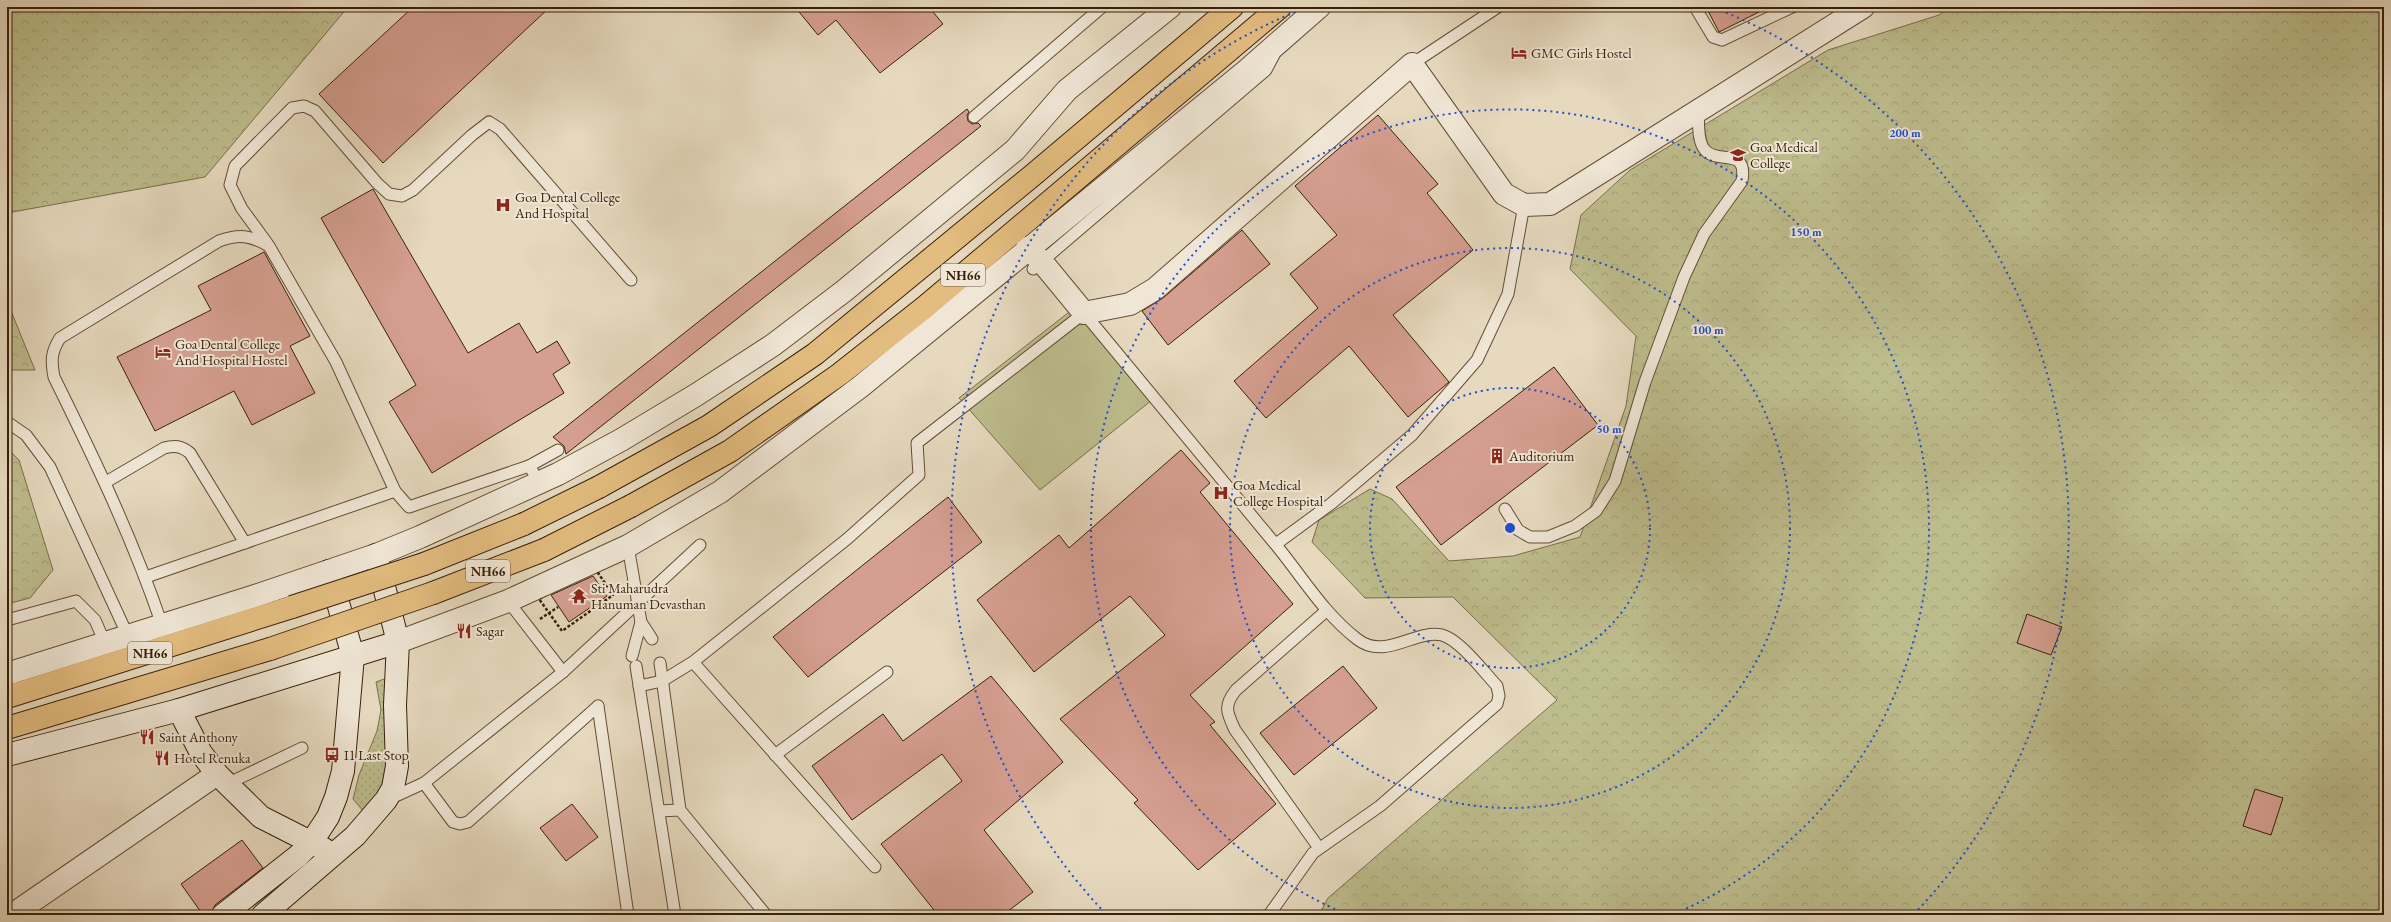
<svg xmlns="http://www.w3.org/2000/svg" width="2391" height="922" font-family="'EB Garamond',serif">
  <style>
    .grass { fill: url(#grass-dots); stroke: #7b6e4a }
    .forest { fill: url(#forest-crowns); stroke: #7b6e4a }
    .garden { fill: #bdbc8c; stroke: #7b6e4a }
    .building { fill: #d59f90; stroke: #391f08 }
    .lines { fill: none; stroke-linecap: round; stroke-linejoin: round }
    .service-casing { stroke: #644e36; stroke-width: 13 }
    .minor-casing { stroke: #644e36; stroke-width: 24 }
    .tertiary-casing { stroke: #644e36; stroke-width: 24 }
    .secondary-casing { stroke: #391f08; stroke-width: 24 }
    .trunk-casing { stroke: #391f08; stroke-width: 24 }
    .path { stroke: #391f08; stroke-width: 2.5; stroke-dasharray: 3 2; stroke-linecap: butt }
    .service { stroke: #efe6d5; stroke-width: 11 }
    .minor { stroke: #efe6d5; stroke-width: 22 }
    .tertiary { stroke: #efe6d5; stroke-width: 22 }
    .secondary { stroke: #efe6d5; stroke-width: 22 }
    .trunk { stroke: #e3bc7f; stroke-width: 22 }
    .trunk-bridge-casing { stroke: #391f08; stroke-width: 24; stroke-linecap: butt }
    .trunk-bridge { stroke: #e3bc7f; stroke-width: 22 }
    .ring { fill: none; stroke: #1d4ed8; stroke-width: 2; stroke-dasharray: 2 4 }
    .labels { text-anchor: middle; stroke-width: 4; stroke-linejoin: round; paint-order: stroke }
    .shield { fill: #efe6d5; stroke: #705b46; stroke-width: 1 }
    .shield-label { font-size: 13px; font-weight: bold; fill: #391f08 }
    .poi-label { font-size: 14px; fill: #391f08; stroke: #efe6d5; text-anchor: start }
    .centre { fill: #1d4ed8; stroke: #efe6d5; stroke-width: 2 }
    .ring-label { font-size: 12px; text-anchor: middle; font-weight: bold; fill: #1d4ed8; stroke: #efe6d5; stroke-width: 4; stroke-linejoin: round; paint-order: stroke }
  </style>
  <defs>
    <pattern id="grass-dots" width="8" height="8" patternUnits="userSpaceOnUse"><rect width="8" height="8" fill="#bdbc8c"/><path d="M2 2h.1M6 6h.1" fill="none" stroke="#a3a177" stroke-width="1.8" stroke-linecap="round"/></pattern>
    <pattern id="forest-crowns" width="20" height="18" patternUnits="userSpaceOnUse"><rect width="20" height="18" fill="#bdbc8c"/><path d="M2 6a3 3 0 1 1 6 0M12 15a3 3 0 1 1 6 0" fill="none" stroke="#a3a177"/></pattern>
  </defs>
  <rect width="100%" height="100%" fill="#e6d9be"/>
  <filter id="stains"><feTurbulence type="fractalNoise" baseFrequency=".005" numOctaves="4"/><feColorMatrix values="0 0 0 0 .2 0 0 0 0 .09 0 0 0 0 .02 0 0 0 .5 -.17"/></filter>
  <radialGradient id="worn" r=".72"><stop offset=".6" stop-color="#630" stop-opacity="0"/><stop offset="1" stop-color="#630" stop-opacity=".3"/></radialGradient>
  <polygon class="grass" points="384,679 388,689 402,786 364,812 353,799 359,775 377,731 381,710 376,682"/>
  <g class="forest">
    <polygon points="7,7 348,7 205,177 7,213"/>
    <polygon points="1948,7 2384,7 2384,915 1319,915 1328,898 1557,700 1453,597 1365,598 1312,542 1319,520 1370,489 1392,499 1449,561 1513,556 1580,537 1626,406 1636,336 1570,269 1581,215 1630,170 1828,50 1939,15"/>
    <polygon points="7,301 35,370 7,370"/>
    <polygon points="7,448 19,460 53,570 30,598 7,604"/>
  </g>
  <polygon class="garden" points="1073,309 1152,400 1040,490 959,398"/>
  <g class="building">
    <polygon points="413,7 550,7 383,163 319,94"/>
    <polygon points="795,7 929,7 943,24 880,73 836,20 818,35"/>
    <polygon points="1706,7 1769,7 1719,32"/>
    <polygon points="967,109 969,112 967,115 968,121 972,124 978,123 981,126 566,454 564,446 553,437"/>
    <polygon points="1378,115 1438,184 1427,193 1473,250 1393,315 1449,382 1408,417 1349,346 1266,418 1234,381 1318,308 1290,274 1337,235 1295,186"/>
    <polygon points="373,189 468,353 519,323 537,353 557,341 570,363 553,374 564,393 432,473 389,402 416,385 321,218"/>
    <polygon points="1242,230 1270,264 1168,345 1142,311 1163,298"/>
    <polygon points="264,252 310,336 290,346 315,393 252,425 234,391 155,431 117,357 211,310 198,286"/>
    <polygon points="1554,367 1598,425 1441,545 1396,487"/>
    <polygon points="1181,450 1210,483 1200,492 1293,604 1190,695 1215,722 1210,725 1276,804 1198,870 1134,803 1138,800 1060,719 1165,635 1130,596 1034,672 977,600 1059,535 1069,548"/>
    <polygon points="948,497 982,542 808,677 773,637"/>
    <polygon points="593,576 607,596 569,622 551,595"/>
    <polygon points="2027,614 2062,627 2051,655 2017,643"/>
    <polygon points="1343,666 1377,708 1294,775 1260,733"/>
    <polygon points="991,676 1063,762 984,830 1033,892 1003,915 938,915 881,844 962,781 942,754 852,820 812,766 883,714 903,741"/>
    <polygon points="2255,789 2283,798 2271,835 2243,826"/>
    <polygon points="572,804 598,837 566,861 540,828"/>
    <polygon points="242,840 263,868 215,905 211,915 203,915 181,884"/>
  </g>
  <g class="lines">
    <defs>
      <g id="service">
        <polyline points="1695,7 1713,37 1722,40 1792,7"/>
        <polyline points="1412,64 1498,7"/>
        <polyline points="974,117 1102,7"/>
        <polyline points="267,243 242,209 230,185 235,166 292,108 304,106 315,111 377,183 389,194 402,196 413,190 472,135 489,122 500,129 631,280"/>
        <polyline points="1033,269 1266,70 1274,55"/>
        <polyline points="7,422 26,435 50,467 128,636"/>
        <polyline points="533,472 529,466 558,450"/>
        <path d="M106,482L164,448C175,445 181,446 190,453L245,543"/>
        <path d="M1505,509L1518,530L1530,537H1548L1575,526L1596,511L1615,481L1645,382L1684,277L1704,234L1742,181C1748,146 1717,165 1705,150C1697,141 1699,122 1698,110"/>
        <polyline points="1276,544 1332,503 1412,435 1477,360 1508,294 1524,205"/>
        <polyline points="628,546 641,622 652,639"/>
        <polyline points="146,577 395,491"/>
        <polyline points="508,601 563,672"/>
        <polyline points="7,620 76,601 95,620 105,643"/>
        <path d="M162,625C133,539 94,458 54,377C51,361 51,352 60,338L219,241C239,234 250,235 269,246L336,362L395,491L409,507L529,466"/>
        <polyline points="632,656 641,622"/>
        <polyline points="693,662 875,867"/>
        <polyline points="660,663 680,810"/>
        <polyline points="636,666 675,915"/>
        <path d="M639,686L662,681L693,662L847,539L919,475L917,443L1084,313C1146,388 1209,463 1271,539C1300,573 1322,612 1357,639C1385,661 1415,629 1442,635C1460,640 1484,672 1497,686L1499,696L1497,704L1380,806L1313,853L1269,915"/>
        <polyline points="598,706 628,915"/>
        <polyline points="775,755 887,672"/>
        <polyline points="424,783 453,822 460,824 468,822 598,706"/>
        <polyline points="227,784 302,748"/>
        <polyline points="389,799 424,783 563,672 700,545"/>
        <polyline points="659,811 680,810 766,915"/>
        <path d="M1319,848L1235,730C1227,713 1223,706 1236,690L1326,611"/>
      </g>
      <g id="minor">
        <polyline points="1027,248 1042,262 1084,313 1130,304 1155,289 1412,64 1504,194 1524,205 1550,204 1863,7"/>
        <polyline points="12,915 217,774"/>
      </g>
      <g id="tertiary">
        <polyline points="398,642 508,601 628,546 720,492 860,387 1246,71 1319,7"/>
        <polyline points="7,674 252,597 376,555 420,537 558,474 621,440 696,395 773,345 844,291 1015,150 1067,90 1170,7"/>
      </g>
      <g id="secondary">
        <polyline points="179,710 201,753 217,774 261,817 324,849"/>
        <polyline points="7,755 179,710 398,642"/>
        <polyline points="223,915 298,856 311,843 328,817 336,797 343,771 353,656 329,571"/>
        <polyline points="263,915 355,836 386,800 393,788 397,766 395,705 398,642 376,555"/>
      </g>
      <g id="trunk">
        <polyline points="599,487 709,426 815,354 1033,175 1232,7"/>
        <polyline points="631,506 730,451 840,374 925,307 1280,7"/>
        <polyline points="424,564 524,524"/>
        <polyline points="433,593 544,550"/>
        <polyline points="7,697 292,607"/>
        <polyline points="7,728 270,649"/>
      </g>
    </defs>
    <use href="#service" class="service-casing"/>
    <use href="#minor" class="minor-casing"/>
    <use href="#tertiary" class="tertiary-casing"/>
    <use href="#secondary" class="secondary-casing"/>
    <use href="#trunk" class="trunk-casing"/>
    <g class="path">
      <polygon points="592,564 613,595 562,631 539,599"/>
      <polyline points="540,619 558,607"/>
    </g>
    <use href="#service" class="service"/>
    <use href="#minor" class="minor"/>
    <use href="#tertiary" class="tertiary"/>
    <use href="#secondary" class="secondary"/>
    <use href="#trunk" class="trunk"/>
    <defs>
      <g id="trunk-bridge">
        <polyline points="524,524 599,487"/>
        <polyline points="544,550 631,506"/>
        <polyline points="292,607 424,564"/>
        <polyline points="270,649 433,593"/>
      </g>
    </defs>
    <use href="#trunk-bridge" class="trunk-bridge-casing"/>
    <use href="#trunk-bridge" class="trunk-bridge"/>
  </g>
  <g class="ring">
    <circle cx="1510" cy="528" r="140"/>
    <circle cx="1510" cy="528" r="280"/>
    <path d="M1346 914A419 419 0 1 1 1674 914"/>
    <path d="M1105 913A559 559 0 0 1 1305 8M1715 8A559 559 0 0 1 1915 913"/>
  </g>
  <defs>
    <symbol id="hotel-bare" viewBox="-9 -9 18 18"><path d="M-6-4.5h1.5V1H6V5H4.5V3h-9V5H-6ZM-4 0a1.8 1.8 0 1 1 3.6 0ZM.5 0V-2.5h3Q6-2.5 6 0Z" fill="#8f2418" stroke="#efe6d5" stroke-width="2.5" paint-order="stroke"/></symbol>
    <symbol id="university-bare" viewBox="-9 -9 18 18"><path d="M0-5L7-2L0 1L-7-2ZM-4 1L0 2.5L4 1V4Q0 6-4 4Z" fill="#8f2418" stroke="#efe6d5" stroke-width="2.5" paint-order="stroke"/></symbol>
    <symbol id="hospital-bare" viewBox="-9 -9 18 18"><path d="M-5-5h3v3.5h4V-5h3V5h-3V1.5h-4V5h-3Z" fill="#8f2418" stroke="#efe6d5" stroke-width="2.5" paint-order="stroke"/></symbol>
    <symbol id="building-bare" viewBox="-9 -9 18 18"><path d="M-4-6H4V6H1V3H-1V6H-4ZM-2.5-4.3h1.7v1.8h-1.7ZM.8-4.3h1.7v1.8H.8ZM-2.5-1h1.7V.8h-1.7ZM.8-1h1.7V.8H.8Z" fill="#8f2418" stroke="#efe6d5" stroke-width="2.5" paint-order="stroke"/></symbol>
    <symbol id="temple-bare" viewBox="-9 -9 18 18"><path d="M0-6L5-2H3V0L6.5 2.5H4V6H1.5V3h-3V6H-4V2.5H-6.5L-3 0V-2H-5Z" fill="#8f2418" stroke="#efe6d5" stroke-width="2.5" paint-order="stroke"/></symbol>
    <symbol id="restaurant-bare" viewBox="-9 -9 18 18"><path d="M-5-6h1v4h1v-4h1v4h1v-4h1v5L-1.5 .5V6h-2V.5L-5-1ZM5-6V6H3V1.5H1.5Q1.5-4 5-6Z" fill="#8f2418" stroke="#efe6d5" stroke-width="2.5" paint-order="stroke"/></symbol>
    <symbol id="bus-bare" viewBox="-9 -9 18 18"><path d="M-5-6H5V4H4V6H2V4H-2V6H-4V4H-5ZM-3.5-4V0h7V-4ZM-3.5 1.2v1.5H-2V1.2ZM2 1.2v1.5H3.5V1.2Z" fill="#8f2418" stroke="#efe6d5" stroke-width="2.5" paint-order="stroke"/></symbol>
  </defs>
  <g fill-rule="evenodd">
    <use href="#hotel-bare" x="1508" y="42" width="22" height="22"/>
    <use href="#university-bare" x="1727" y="144" width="22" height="22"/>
    <use href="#hospital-bare" x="492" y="194" width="22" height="22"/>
    <use href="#hotel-bare" x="152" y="341" width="22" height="22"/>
    <use href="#building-bare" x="1486" y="445" width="22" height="22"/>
    <use href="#hospital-bare" x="1210" y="482" width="22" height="22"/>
    <use href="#temple-bare" x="568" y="585" width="22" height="22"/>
    <use href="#restaurant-bare" x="453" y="620" width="22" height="22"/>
    <use href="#restaurant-bare" x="136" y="726" width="22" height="22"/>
    <use href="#bus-bare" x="321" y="744" width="22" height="22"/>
    <use href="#restaurant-bare" x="151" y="747" width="22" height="22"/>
  </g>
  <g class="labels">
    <g class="shield">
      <rect x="941" y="264" width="44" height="22" rx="3"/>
      <rect x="466" y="560" width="44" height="22" rx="3"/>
      <rect x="128" y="642" width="44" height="22" rx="3"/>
    </g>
    <g class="shield-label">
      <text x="963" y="280">NH66</text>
      <text x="488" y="576">NH66</text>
      <text x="150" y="658">NH66</text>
    </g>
    <g class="poi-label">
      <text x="1531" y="58">GMC Girls Hostel</text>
      <text x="1750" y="152">Goa Medical<tspan x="1750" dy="16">College</tspan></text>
      <text x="515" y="202">Goa Dental College<tspan x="515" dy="16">And Hospital</tspan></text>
      <text x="175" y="349">Goa Dental College<tspan x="175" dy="16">And Hospital Hostel</tspan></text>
      <text x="1509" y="461">Auditorium</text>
      <text x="1233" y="490">Goa Medical<tspan x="1233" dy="16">College Hospital</tspan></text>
      <text x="591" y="593">Sti Maharudra<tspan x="591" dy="16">Hanuman Devasthan</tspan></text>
      <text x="476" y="636">Sagar</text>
      <text x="159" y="742">Saint Anthony</text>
      <text x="344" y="760">I1 Last Stop</text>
      <text x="174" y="763">Hotel Renuka</text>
    </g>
  </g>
  <circle cx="1510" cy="528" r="6" class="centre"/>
  <g class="ring-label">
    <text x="1905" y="137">200 m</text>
    <text x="1806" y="236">150 m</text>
    <text x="1708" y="334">100 m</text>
    <text x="1609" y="433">50 m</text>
  </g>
  <rect width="2391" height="922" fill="none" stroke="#e6d9be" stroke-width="24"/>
  <rect x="8" y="8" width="2375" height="906" fill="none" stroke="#391f08" stroke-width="2"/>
  <rect x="12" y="12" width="2367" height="898" fill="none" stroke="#391f08"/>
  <rect width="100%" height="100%" filter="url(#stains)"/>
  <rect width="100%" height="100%" fill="url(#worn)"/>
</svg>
